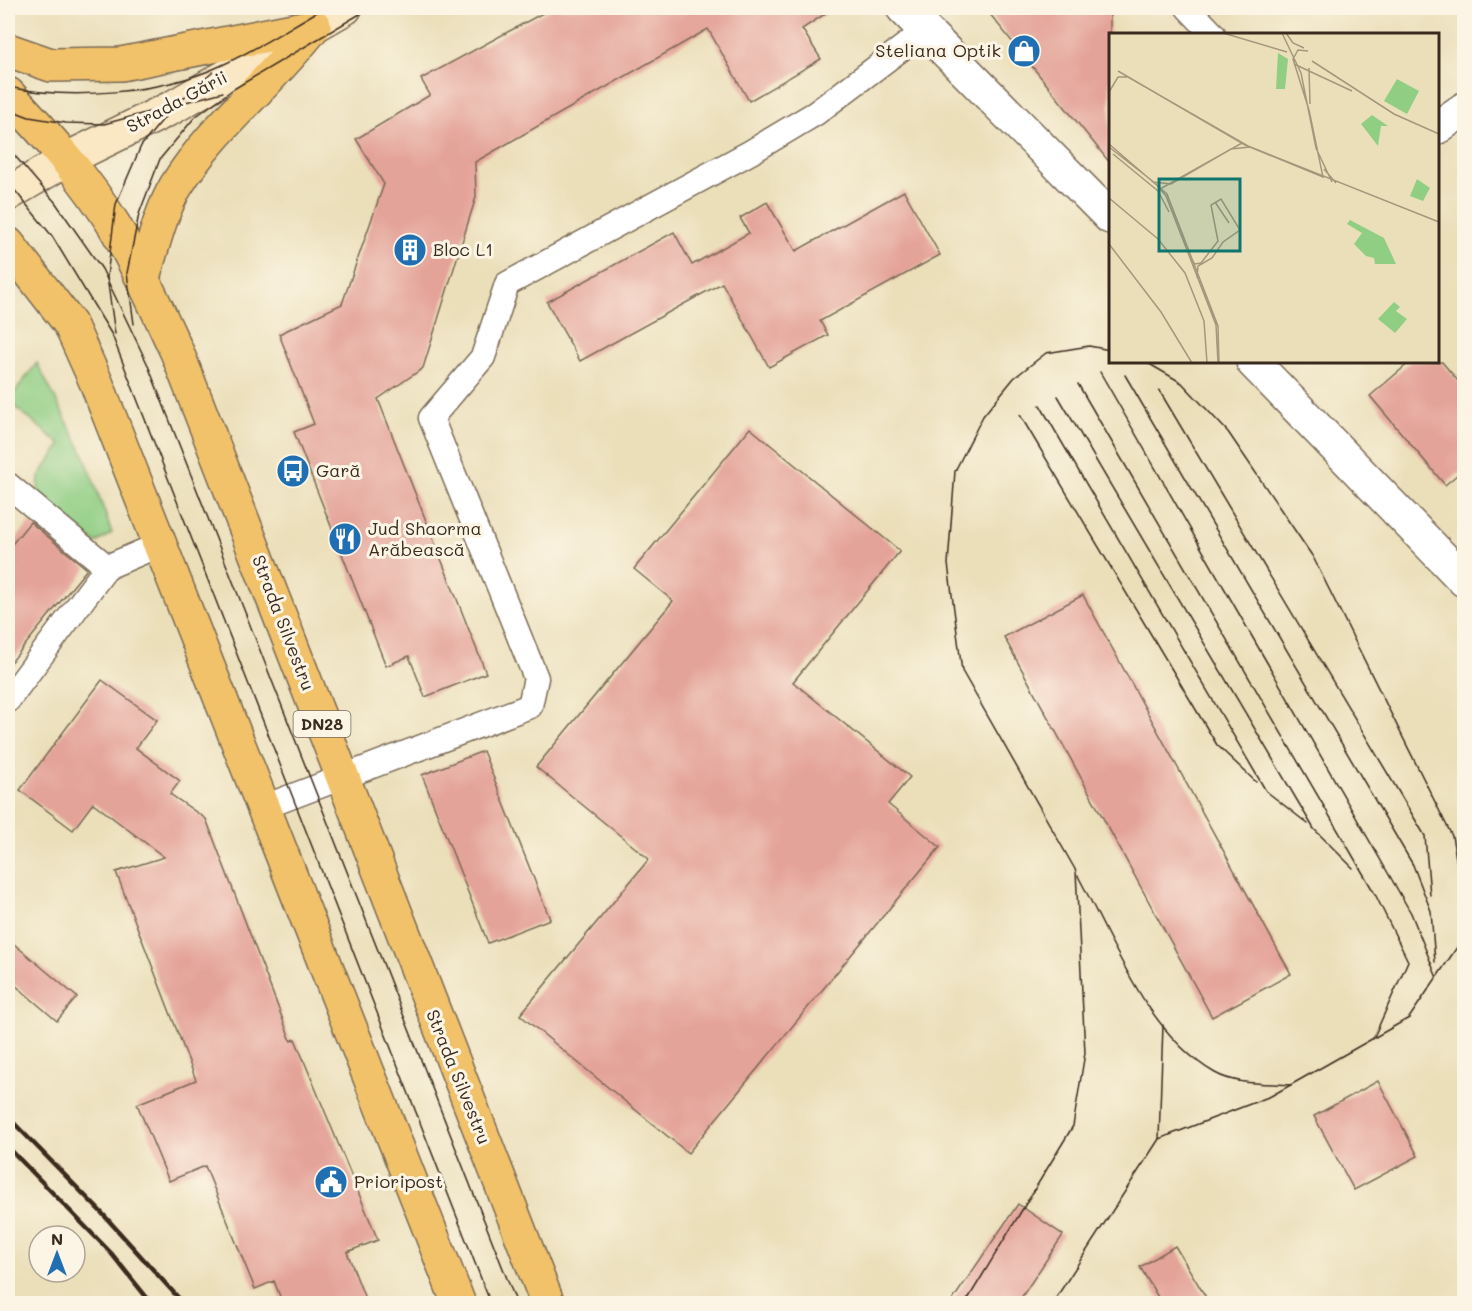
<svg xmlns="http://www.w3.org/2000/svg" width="1472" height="1311" font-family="Mali,sans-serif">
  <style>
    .green { fill: #90ce84; stroke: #667c51; stroke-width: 1.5 }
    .building { fill: #e4a399 }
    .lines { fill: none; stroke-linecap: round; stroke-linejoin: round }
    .service-casing { stroke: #796955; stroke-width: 27 }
    .minor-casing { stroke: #796955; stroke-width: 36 }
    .tertiary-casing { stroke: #796955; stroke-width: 36 }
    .secondary-casing { stroke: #796955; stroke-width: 36 }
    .primary-casing { stroke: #796955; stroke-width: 36 }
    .service { stroke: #fff; stroke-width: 24 }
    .minor { stroke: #fff; stroke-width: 33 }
    .tertiary { stroke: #fff; stroke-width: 33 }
    .secondary { stroke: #fae7c3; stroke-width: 33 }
    .primary { stroke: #f2c26a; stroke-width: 33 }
    .tram { stroke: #3b2a1e; stroke-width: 1.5 }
    .rail { stroke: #3b2a1e; stroke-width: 4.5 }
    .labels { text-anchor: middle; stroke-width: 6; stroke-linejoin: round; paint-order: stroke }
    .shield { fill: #fcf5e5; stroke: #75675a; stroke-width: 1.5 }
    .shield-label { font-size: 16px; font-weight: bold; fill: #3b2a1e }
    .poi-label { font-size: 18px; fill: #3b2a1e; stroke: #fcf5e5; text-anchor: start }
    .street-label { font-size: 18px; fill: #3b2a1e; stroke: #fcf5e5 }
    .inset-road { fill: none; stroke: #a5977c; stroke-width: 1.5 }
    .view { fill: #0f766e; fill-opacity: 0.15; stroke: #0f766e; stroke-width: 3 }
    .inset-edge { fill: none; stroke: #3b2a1e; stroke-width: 3 }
  </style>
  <rect width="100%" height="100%" fill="#fcf5e5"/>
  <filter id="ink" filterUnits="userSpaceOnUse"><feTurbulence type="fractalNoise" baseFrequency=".0167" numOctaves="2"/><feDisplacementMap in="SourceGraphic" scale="12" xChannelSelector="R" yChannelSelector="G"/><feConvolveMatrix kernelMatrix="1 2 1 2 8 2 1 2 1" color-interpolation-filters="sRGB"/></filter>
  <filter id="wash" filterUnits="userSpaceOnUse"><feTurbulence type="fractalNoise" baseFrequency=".008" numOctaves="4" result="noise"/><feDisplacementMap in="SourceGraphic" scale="24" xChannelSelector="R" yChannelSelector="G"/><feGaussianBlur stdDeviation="1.35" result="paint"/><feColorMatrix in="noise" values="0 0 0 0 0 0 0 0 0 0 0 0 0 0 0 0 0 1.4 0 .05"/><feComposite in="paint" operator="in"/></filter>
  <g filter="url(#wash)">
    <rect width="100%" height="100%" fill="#ebdfba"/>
    <polygon class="green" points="37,363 85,457 112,533 96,543 38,495 39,476 61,445 8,401"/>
    <g id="blocks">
      <g class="building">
        <polygon points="552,8 834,8 802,29 821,59 749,101 708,29 475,162 476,197 423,368 378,399 486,673 425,697 409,656 386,666 294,432 314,424 279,334 342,304 384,184 356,139 430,95 421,79"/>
        <polygon points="985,8 1110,8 1110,163"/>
        <polygon points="904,191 940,255 820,321 828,335 769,367 722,283 580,361 547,302 674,232 692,265 749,233 740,218 767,202 796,251"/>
        <polygon points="1410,362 1442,362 1464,388 1464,469 1445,485 1370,396"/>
        <polygon points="750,428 900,551 793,682 910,777 888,804 940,847 688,1153 520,1015 649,859 536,767 673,601 634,569"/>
        <polygon points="30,522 87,569 8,666 8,549"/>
        <polygon points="1083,595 1291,974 1212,1017 1004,637"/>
        <polygon points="102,680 157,720 136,748 180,781 170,794 206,819 291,1041 295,1039 378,1240 347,1252 367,1304 283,1304 274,1281 255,1289 205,1166 169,1181 137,1104 196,1080 116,872 164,857 93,803 73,830 20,790"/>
        <polygon points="483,751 550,919 488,943 422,775"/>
        <polygon points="8,939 77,997 57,1021 8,979"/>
        <polygon points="1378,1081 1418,1156 1354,1190 1314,1116"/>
        <polygon points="1018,1204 1063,1235 1017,1304 950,1304"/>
        <polygon points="1175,1246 1210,1304 1162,1304 1140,1267"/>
      </g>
    </g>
  </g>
  <g filter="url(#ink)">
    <use href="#blocks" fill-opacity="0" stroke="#796955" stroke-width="1.5"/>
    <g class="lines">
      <defs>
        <g id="service">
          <polyline points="1188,8 1213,34"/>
          <polyline points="8,485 107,567"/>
          <polyline points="8,700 107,567 161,544"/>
          <polyline points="264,807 530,706 536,678 431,418 483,357 507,284 751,152 816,113 926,30"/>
        </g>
        <polyline id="minor" points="1438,127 1464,109"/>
        <g id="tertiary">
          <polyline points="903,8 1110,217"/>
          <polyline points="1253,362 1464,580"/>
        </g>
        <polyline id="secondary" points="8,194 67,159 173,107 345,8"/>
        <g id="primary">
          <polyline points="8,50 51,65 121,64 314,26"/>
          <path d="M8,94C47,135 84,177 114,225C138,266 157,309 177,352L548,1304"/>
          <polyline points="8,244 70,324 96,382 459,1304"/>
          <path d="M143,277C153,247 160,213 176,186C213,126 272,82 314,26"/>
        </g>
      </defs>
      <use href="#service" class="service-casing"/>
      <use href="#minor" class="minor-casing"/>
      <use href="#tertiary" class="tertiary-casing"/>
      <use href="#secondary" class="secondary-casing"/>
      <use href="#primary" class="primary-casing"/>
      <use href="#service" class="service"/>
      <use href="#minor" class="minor"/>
      <use href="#tertiary" class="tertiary"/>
      <use href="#secondary" class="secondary"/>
      <use href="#primary" class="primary"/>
      <g class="tram">
        <path d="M8,87C71,100 160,94 220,66C256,50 290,27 324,8"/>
        <polyline points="8,109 29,117 66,123 104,124 223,92"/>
        <polyline points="8,148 55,202 102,269 147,363 517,1304"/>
        <polyline points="8,182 52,236 112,335 491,1304"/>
        <polyline points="134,324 127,273 139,214 160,159 195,117 232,90 370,8"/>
        <polyline points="115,334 107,277 116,204 141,146 173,107 213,72"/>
        <polyline points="1146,362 1182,383 1228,432 1313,557 1452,836 1464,903"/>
        <polyline points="1100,372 1411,913 1437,978"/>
        <polyline points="1125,375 1413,865 1431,911 1435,962"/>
        <polyline points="1078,384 1375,894 1408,961 1373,1039"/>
        <polyline points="1159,390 1425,836 1430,895"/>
        <polyline points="1058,396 1314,829 1353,868"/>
        <polyline points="1040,405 1266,791 1308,824"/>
        <polyline points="1020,415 1217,745 1256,782"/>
        <path d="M1078,876C1113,941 1148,1035 1215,1073C1236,1085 1267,1083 1291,1085"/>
        <polyline points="1159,1139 1163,1025"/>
        <polyline points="965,1304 1073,1126 1085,1053 1076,871 962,671 948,564 955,471 983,416 1014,378 1046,353 1089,346 1110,350"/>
        <polyline points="1052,1304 1159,1139 1271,1096 1409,1018 1464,937"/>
      </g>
      <g class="rail">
        <polyline points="8,1117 101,1212 184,1304"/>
        <polyline points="8,1147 111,1253 152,1304"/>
      </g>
    </g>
  </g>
  <defs>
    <symbol id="shop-disc" viewBox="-11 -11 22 22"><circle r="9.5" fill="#1f6fb2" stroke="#fcf5e5"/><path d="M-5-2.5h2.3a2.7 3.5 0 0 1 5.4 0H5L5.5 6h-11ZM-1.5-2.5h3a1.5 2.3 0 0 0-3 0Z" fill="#fff"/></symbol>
    <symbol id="building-disc" viewBox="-11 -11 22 22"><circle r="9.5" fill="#1f6fb2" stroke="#fcf5e5"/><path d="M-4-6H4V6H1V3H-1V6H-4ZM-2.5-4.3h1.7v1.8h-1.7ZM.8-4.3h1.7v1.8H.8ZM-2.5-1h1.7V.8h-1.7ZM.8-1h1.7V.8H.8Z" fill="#fff"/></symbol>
    <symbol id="bus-disc" viewBox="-11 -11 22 22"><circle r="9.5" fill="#1f6fb2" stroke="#fcf5e5"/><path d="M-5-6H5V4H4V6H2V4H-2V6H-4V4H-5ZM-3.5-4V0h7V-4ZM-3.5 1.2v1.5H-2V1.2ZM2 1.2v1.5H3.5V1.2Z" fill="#fff"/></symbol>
    <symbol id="restaurant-disc" viewBox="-11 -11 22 22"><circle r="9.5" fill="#1f6fb2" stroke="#fcf5e5"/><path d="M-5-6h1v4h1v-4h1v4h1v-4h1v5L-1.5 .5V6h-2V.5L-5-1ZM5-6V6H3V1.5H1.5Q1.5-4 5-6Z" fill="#fff"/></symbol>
    <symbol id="civic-disc" viewBox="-11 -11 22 22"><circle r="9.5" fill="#1f6fb2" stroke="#fcf5e5"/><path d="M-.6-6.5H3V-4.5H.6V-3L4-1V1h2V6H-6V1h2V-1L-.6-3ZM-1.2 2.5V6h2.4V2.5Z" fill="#fff"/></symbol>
  </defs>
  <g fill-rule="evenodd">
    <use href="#shop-disc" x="1005" y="32" width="38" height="38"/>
    <use href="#building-disc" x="391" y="231" width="38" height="38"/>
    <use href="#bus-disc" x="274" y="452" width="38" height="38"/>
    <use href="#restaurant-disc" x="326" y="520" width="38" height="38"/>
    <use href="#civic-disc" x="312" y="1163" width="38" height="38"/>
  </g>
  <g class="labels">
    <rect class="shield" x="293.5" y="711" width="57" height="26" rx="4.5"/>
    <g class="shield-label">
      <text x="322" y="730">DN28</text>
    </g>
    <g class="poi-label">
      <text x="1001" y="57" text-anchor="end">Steliana Optik</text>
      <text x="433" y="256">Bloc L1</text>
      <text x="316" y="477">Gară</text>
      <text x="368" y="535">Jud Shaorma<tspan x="368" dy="21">Arăbească</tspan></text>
      <text x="354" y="1188">Prioripost</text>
    </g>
    <g class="street-label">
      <text transform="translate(177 102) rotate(-28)" y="6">Strada Gării</text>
      <text transform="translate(283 623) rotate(69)" y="6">Strada Silvestru</text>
      <text transform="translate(458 1077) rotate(68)" y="6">Strada Silvestru</text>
    </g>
  </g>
  <g transform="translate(1109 33)">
    <rect width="330" height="330" fill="#ebdfba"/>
    <path d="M169,20L179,26L176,56H167ZM288,46L310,58L298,81L275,68ZM263,82L279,93H272L269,113L252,91ZM308,146L321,155L314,168L301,163ZM241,187L275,205L287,231H266L265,225L257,223L245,211L253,200L238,191ZM285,269L291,274L287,278L298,286L286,300L269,286Z" fill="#90ce84"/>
    <path class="inset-road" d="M114,0L178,19M173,0L192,40L207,115L223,149M177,0L184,10L195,15M203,28L285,81L330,101M185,31L243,58M200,35L201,71M9,38L136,112L214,144L200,77L184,26L189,17L199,18M0,59L9,44H19L139,113L330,189M0,111L58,161L109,293L110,330M0,114L46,150L57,163L107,292L109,330M4,121L49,158L60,179M215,136L227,150M44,149L62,151L122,116L141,114M51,156L133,110M0,165L49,206L76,240L95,288L98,330M106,169L120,190M0,211L52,279L83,330M81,225L86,231L92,230L109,208L102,172L112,166L131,197L114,209L103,225L89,233L88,245"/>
    <path class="view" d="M50,146H131V218H50Z"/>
    <rect width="330" height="330" class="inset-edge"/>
  </g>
  <rect width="1472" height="1311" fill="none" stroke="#fcf5e5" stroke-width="30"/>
  <g transform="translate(57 1254)"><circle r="28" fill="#fcf5e5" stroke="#afa495" stroke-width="1.5"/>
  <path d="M0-4.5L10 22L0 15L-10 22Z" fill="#1f6fb2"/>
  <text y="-9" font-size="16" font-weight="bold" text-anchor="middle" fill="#3b2a1e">N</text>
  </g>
</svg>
